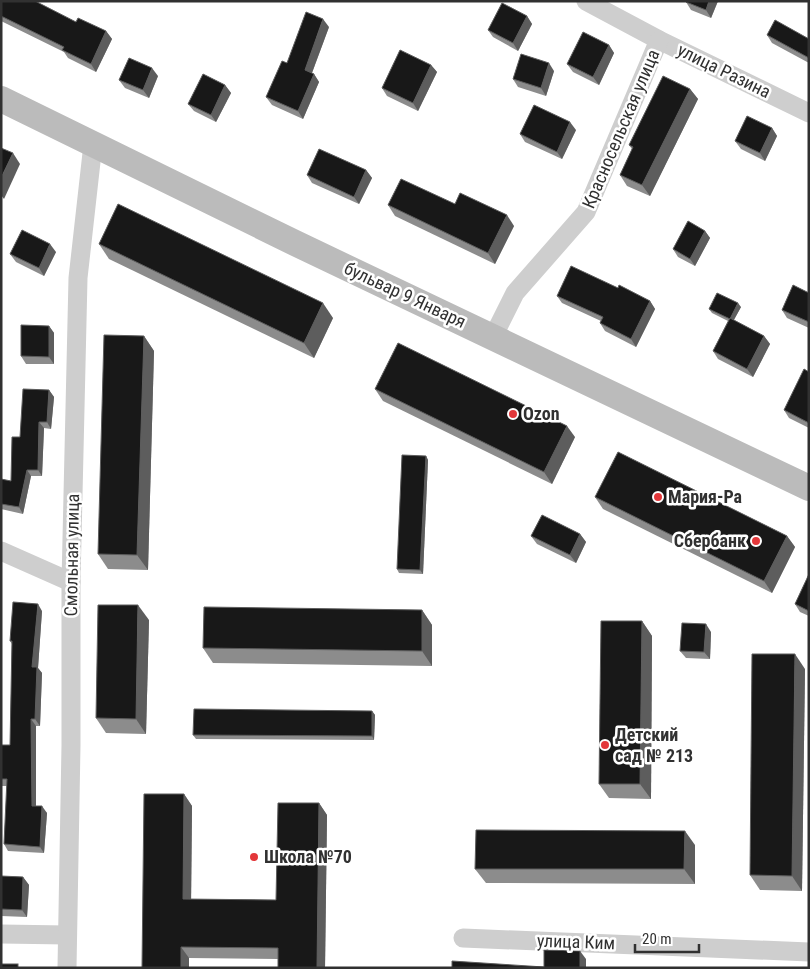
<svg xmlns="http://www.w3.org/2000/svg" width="810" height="969" font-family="'Roboto Condensed',sans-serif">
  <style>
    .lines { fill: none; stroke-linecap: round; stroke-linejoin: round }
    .street { stroke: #cecece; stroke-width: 19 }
    .secondary { stroke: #bbb; stroke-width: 26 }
    .wall { fill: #8c8c8c }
    .shaded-wall { fill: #5d5d5d }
    .building { fill: #181818; stroke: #5d5d5d }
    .poi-dot { fill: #e3373a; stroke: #fff; stroke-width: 2 }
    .labels { text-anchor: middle; stroke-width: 5; stroke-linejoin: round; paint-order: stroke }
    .street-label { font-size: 18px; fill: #313131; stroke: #fff }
    .poi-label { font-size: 18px; font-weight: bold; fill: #313131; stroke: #fff; text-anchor: start }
  </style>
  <rect width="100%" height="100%" fill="#fff"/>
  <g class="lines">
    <g class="street">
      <polyline points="586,1 659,40 809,113"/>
      <polyline points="493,337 515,293 586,212 659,40"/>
      <polyline points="1,551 71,582"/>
      <polyline points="1,934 67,935"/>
      <polyline points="463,938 809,952"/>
      <polyline points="67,968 71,745 71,582 78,278 93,144"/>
    </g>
    <polyline class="secondary" points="1,99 295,243 809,488"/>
  </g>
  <g class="wall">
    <polygon points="1,1 76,22 106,31 112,39 96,72 68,58 64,52 1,21"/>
    <polygon points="686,1 718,1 711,18 691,10 686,2"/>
    <polygon points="527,16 532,24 518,51 493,37 488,30"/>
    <polygon points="329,27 312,73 314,74 319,82 303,119 272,105 266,97 287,63"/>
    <polygon points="767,35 809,39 809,63 772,43"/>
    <polygon points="609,45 614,53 599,85 573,72 567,64"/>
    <polygon points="431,65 437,72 418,111 387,96 382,88"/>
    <polygon points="554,71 546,96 518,87 513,79"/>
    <polygon points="158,76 149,98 125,88 119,80"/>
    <polygon points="225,85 231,93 216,122 194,111 188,104"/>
    <polygon points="690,89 698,99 650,196 627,186 620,175 632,149 629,145"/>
    <polygon points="772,128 777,136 765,161 741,149 735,141"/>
    <polygon points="576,130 562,159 525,142 520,134"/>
    <polygon points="366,170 372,178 359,204 312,183 307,175"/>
    <polygon points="455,204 514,226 495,264 395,216 388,205"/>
    <polygon points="705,231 710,238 695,266 678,257 673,249"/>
    <polygon points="99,244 333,318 314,358 109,259"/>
    <polygon points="56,252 44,276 16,262 10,254"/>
    <polygon points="618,288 650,301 655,309 636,347 605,331 600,323 601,321 562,303 557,296"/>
    <polygon points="809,293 809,328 787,318 782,310"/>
    <polygon points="741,307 734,320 764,336 770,344 753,377 718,359 713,351 728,321 712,313 709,309"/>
    <polygon points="49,326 54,333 54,364 26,364 21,356"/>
    <polygon points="144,336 154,351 148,570 108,569 98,554"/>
    <polygon points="809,372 809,428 789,418 784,410"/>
    <polygon points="375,389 575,437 552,484 383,401"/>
    <polygon points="49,390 54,397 51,429 44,428 42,476 31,476 23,514 1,509 1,479 11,481 20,437"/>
    <polygon points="426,456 428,460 423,574 399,573 397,569"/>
    <polygon points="595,497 787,536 795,547 772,593 603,509"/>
    <polygon points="580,534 586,542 576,563 537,544 531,536"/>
    <polygon points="809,574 809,616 800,612 795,604"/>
    <polygon points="422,610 432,625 432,666 213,663 203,648"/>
    <polygon points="42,611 38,668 42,673 40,726 36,726 36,806 47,813 44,853 8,851 4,844 7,786 1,786 1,745 10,745 12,644 10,641"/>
    <polygon points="149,620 146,734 106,733 96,718"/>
    <polygon points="642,621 652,636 651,799 609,798 599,784"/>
    <polygon points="711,632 710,659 686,658 680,651"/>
    <polygon points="805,669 802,891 760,890 750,875"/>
    <polygon points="372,711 375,715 374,740 196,739 193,735"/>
    <polygon points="184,794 192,806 191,899 276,900 319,803 327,815 325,968 278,968 278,959 189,958 189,968 142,968"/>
    <polygon points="695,845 695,884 486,883 475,869"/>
    <polygon points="1,876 23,877 29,885 27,917 1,916"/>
  </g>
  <g class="shaded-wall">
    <polygon points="709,1 718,1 711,18 706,10"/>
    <polygon points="527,16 532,24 518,51 513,43"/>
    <polygon points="323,19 329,27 310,78 305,70"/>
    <polygon points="106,31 112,39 96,72 91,64"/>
    <polygon points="609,45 614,53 599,85 593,77"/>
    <polygon points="549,63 554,71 546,96 541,88"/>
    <polygon points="431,65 437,72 418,111 413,103"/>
    <polygon points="152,68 158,76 149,98 143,90"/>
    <polygon points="314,74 319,82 303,119 298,111"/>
    <polygon points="225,85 231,93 216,122 211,115"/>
    <polygon points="690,89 698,99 650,196 642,185"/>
    <polygon points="570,122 576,130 562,159 557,152"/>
    <polygon points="772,128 777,136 765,161 760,153"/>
    <polygon points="13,153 20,164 4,199 1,195 1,178"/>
    <polygon points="366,170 372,178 359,204 354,197"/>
    <polygon points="507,215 514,226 495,264 488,253"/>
    <polygon points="705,231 710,238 695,266 690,259"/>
    <polygon points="50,244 56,252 44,276 39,268"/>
    <polygon points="650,301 655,309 636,347 631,339"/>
    <polygon points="323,303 333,318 314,358 304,343"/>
    <polygon points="738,303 741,307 732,323 730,319"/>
    <polygon points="49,326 54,333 54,364 49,357"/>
    <polygon points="144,336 154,351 148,570 137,555"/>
    <polygon points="764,336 770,344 753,377 747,369"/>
    <polygon points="49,390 54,397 51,429 47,422"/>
    <polygon points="39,422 44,428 42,476 38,470"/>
    <polygon points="567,426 575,437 552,484 544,472"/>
    <polygon points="426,456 428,460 423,574 420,570"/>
    <polygon points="27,470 31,476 23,514 19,507"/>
    <polygon points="580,534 586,542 576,563 570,555"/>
    <polygon points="787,536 795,547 772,593 764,581"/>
    <polygon points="38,604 42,611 38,668 42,673 40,726 35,719 32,667"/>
    <polygon points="138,605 149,620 146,734 136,719"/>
    <polygon points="422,610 432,625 432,666 422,651"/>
    <polygon points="642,621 652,636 651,799 640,784"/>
    <polygon points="706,624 711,632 710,659 704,652"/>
    <polygon points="795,654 805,669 802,891 792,876"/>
    <polygon points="372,711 375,715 374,740 372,736"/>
    <polygon points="31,719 36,726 36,812 32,806"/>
    <polygon points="184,794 192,806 191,910 183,899"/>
    <polygon points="319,803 327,815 325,968 317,968"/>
    <polygon points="42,806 47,813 44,853 40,847"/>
    <polygon points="685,831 695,845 695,884 684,869"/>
    <polygon points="23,877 29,885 27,917 22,910"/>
    <polygon points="181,947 189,958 189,968 181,968"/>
    <polygon points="580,951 586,959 586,968 580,968"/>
  </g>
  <g class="building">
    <polygon points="1,1 35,1 76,22 78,18 106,31 91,64 62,50 64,47 1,16"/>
    <polygon points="686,1 709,1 706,10 686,2"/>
    <polygon points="502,3 527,16 513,43 488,30"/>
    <polygon points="306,12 323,19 305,70 314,74 298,111 266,97 282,61 287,63"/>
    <polygon points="775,20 809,39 809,58 767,35"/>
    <polygon points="583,32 609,45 593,77 567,64"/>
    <polygon points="400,50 431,65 413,103 382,88"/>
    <polygon points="521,54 549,63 541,88 513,79"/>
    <polygon points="129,58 152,68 143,90 119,80"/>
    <polygon points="203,74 225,85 211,115 188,104"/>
    <polygon points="663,76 690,89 642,185 620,175 633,147 629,145"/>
    <polygon points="534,105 570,122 557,152 520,134"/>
    <polygon points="747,116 772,128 760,153 735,141"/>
    <polygon points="1,148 13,153 1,178"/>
    <polygon points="319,149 366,170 354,197 307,175"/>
    <polygon points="401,179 455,204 460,193 507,215 488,253 388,205"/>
    <polygon points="118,204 323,303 304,343 99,244"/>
    <polygon points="688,221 705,231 690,259 673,249"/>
    <polygon points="22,230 50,244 39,268 10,254"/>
    <polygon points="571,266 618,288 619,285 650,301 631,339 600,323 603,317 557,296"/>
    <polygon points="793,285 809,293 809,322 782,310"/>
    <polygon points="717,293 738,303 730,319 709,309"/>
    <polygon points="730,318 764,336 747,369 713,351"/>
    <polygon points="21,325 49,326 49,357 21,356"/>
    <polygon points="104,335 144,336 137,555 98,554"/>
    <polygon points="398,343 567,426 544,472 375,389"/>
    <polygon points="804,369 809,372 809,423 784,410"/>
    <polygon points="23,389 49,390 47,422 39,422 38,470 27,470 19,507 1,504 1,479 11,481 12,437 20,437"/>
    <polygon points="618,452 787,536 764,581 595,497"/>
    <polygon points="402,455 426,456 420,570 397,569"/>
    <polygon points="542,515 580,534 570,555 531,536"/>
    <polygon points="809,574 809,611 795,604"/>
    <polygon points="13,602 38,604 32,667 37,667 35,719 31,719 32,806 42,806 40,847 4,844 7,779 1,779 1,745 10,745 12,641 10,641"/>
    <polygon points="98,605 138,605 136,719 96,718"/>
    <polygon points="204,607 422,610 422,651 203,648"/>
    <polygon points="601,621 642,621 640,784 599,784"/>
    <polygon points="682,623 706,624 704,652 680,651"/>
    <polygon points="752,654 795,654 792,876 750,875"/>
    <polygon points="194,709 372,711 372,736 193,735"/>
    <polygon points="144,794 184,794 183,899 276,900 278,803 319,803 317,968 278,968 278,948 181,947 181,968 142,968"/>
    <polygon points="476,830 685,831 684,869 475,869"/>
    <polygon points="1,876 23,877 22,910 1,909"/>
    <polygon points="544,950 580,951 580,968 452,968 452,961 544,967"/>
    <rect x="1" y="964" width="17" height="4"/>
  </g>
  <g class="poi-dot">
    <circle cx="513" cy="414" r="5"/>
    <circle cx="658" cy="497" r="5"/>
    <circle cx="756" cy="541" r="5"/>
    <circle cx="605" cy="745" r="5"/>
    <circle cx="254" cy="857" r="5"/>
  </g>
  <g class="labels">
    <g class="street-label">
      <text transform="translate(724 71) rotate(26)" y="6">улица Разина</text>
      <text transform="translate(621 129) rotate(-67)" y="6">Красносельская улица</text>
      <text transform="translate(405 295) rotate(25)" y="6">бульвар 9 Января</text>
      <text transform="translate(72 555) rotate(-89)" y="6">Смольная улица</text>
      <text transform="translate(576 942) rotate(2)" y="6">улица Ким</text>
    </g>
    <g class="poi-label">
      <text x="523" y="420">Ozon</text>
      <text x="668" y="503">Мария-Ра</text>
      <text x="746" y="547" text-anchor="end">Сбербанк</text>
      <text x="615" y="741">Детский<tspan x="615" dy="21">сад № 213</tspan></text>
      <text x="264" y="863">Школа №70</text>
    </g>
  </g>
  <rect width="810" height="969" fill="none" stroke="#313131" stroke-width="5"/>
  <path d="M635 944v8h64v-8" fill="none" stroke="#313131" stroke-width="2.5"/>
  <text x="642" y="944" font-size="15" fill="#313131" stroke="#ffffff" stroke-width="4" paint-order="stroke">20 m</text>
</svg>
